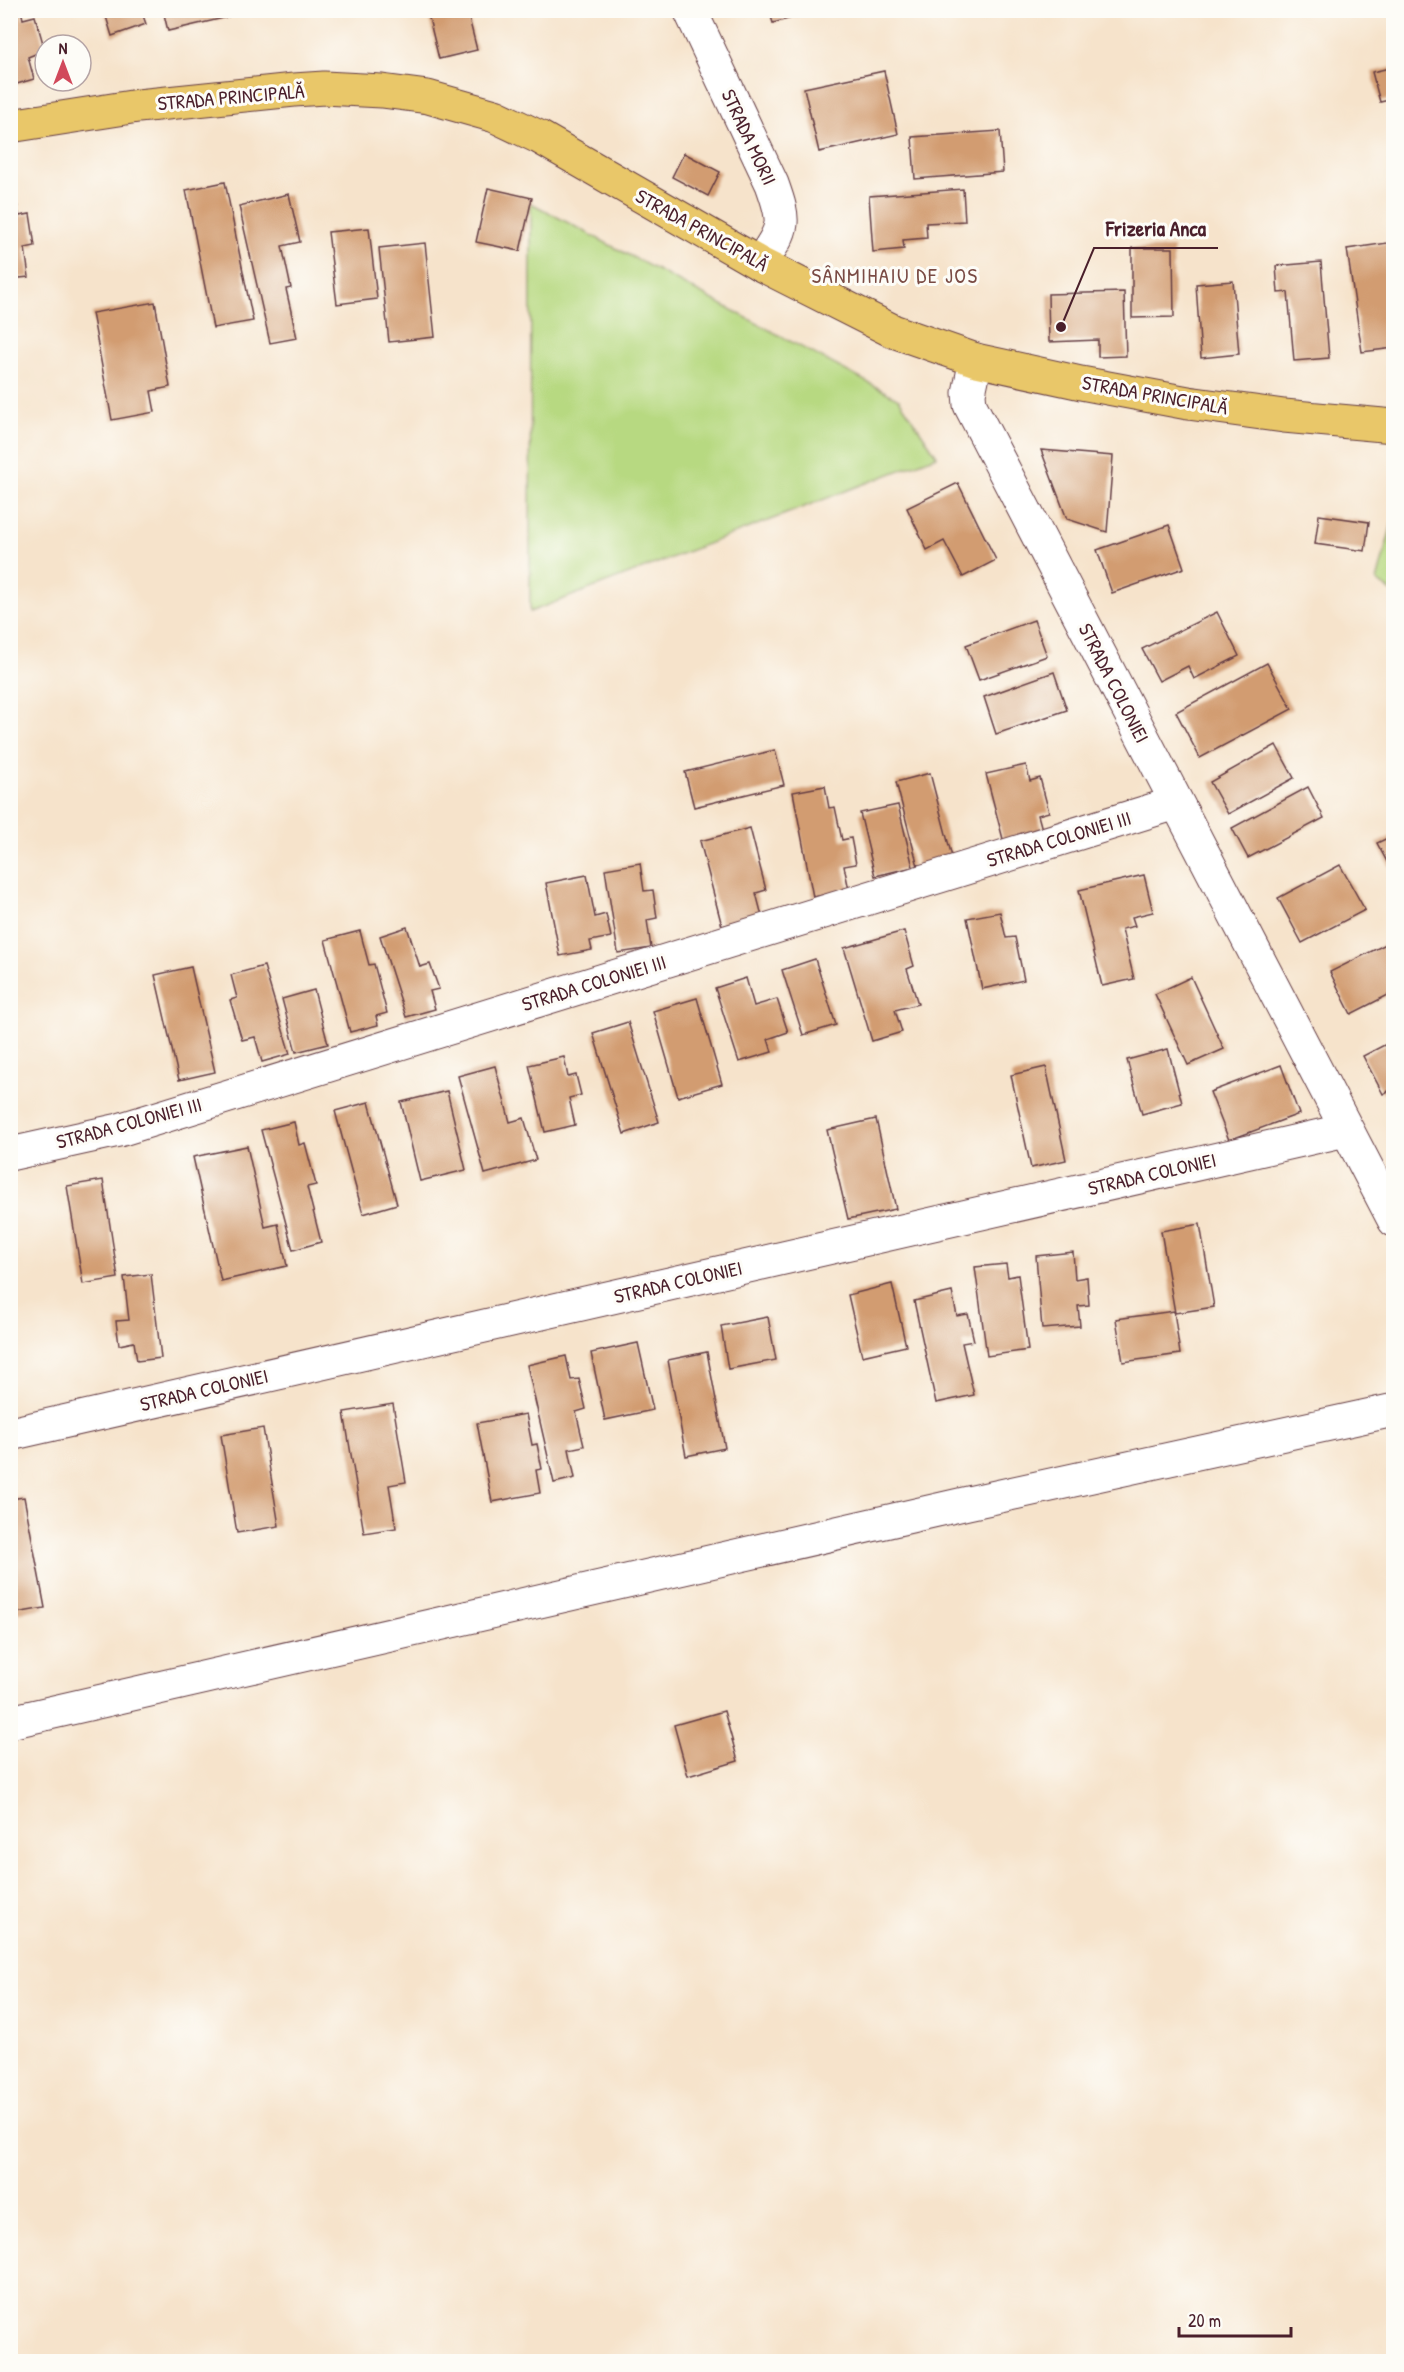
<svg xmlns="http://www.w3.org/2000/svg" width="1404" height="2372" font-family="'Patrick Hand',sans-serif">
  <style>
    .green { fill: #b7d981; stroke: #807c56; stroke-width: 1.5 }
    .building { fill: #d29c71 }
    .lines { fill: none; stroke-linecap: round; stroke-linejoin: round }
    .minor-casing { stroke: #643c43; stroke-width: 35 }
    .major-casing { stroke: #643c43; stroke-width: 35 }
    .minor { stroke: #fff; stroke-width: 33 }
    .major { stroke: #e9c769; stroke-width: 33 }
    .labels { text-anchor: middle; stroke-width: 6; stroke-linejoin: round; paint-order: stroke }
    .street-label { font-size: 20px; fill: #4a1f2b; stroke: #fdfcf7 }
    .neighbourhood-label { font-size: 21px; letter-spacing: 1.5px; fill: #7a4b44; stroke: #fdfcf7 }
    .leader { fill: none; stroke: #4a1f2b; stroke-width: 2 }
    .callout-dot { fill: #4a1f2b; stroke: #fdfcf7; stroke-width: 2 }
    .callout-label { font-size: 21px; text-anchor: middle; font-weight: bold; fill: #4a1f2b; stroke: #fdfcf7; stroke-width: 6; stroke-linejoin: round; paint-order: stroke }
  </style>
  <rect width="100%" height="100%" fill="#fdfcf7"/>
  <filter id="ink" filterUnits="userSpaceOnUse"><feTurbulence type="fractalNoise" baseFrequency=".0167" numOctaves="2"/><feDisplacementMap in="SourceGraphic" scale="12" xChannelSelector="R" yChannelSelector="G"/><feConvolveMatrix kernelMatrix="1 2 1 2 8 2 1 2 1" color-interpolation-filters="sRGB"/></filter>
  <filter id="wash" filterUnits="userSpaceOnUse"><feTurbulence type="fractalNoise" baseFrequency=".008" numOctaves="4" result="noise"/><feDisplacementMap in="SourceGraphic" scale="24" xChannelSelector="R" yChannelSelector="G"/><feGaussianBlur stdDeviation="1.35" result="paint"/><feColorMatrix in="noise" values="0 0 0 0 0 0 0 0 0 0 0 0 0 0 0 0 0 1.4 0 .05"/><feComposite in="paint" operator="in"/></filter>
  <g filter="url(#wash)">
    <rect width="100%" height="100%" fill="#f6e3cb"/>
    <g class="green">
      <polygon points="531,203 899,399 937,456 530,612"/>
      <polygon points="1393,520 1394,593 1393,593 1377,581"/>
    </g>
    <g id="blocks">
      <g class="building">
        <polygon points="10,10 21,10 23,19 35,16 45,50 28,57 34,79 10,86"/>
        <polygon points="104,10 141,10 146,24 112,36"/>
        <polygon points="163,10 227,10 228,17 168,31"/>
        <polygon points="427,10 467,10 477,50 439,59"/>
        <polygon points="769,10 817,10 817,11 773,23"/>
        <polygon points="1394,67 1394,99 1380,102 1372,72"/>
        <polygon points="884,71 898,134 819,152 804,88"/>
        <polygon points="1000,131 1003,172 915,179 912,137"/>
        <polygon points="684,153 720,172 708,196 672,177"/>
        <polygon points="225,182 253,321 213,328 186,190"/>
        <polygon points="488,188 532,198 520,251 476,242"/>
        <polygon points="963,189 965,221 926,223 927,238 903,240 904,249 873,252 869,196"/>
        <polygon points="15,190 19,216 30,214 35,246 25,248 29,277 10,279 10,191"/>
        <polygon points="289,194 300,242 282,246 291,288 286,289 297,338 270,343 239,206"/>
        <polygon points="369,228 377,299 337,304 328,232"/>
        <polygon points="1394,242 1394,348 1362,352 1347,249"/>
        <polygon points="425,243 435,337 389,342 379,248"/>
        <polygon points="1132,248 1173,248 1174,317 1132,318"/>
        <polygon points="1321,262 1329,358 1294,361 1288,292 1278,293 1276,266"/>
        <polygon points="1233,281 1239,354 1201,358 1196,284"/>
        <polygon points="1124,292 1126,356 1098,357 1098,340 1049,342 1048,294"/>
        <polygon points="155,302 170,387 151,391 155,412 112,420 92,313"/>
        <polygon points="1041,450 1113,456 1107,532 1067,519"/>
        <polygon points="958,483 996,560 963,577 944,541 927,550 907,508"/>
        <polygon points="1319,515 1369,522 1365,551 1315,544"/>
        <polygon points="1169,525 1184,568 1112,593 1097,550"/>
        <polygon points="1217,612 1239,656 1194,679 1188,666 1159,681 1142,649"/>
        <polygon points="1034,620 1047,656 979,680 966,645"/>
        <polygon points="1267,663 1292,709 1200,758 1176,712"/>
        <polygon points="1054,672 1067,710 996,734 984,697"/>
        <polygon points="1276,745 1294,778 1228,814 1210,782"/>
        <polygon points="775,750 784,785 694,807 685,772"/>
        <polygon points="1026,765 1030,781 1040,778 1049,812 1038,815 1043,833 1004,843 986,774"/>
        <polygon points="930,773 952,857 918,866 896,782"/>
        <polygon points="825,786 829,808 835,807 842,840 851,838 856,864 844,866 849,890 813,897 793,792"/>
        <polygon points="1308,787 1324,818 1248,858 1232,828"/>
        <polygon points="898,805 913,867 875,876 860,813"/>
        <polygon points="750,828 766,890 756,893 762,916 722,926 700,841"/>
        <polygon points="1394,835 1394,875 1377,843"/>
        <polygon points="640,863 644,891 653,890 657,918 647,920 651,948 618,953 605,869"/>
        <polygon points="1340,865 1365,910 1302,943 1278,898"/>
        <polygon points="587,875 595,917 606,914 611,937 590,941 592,950 560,956 546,883"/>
        <polygon points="1144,875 1153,912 1132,917 1135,926 1122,929 1134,979 1102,986 1079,890"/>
        <polygon points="1000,912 1006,938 1015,937 1024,980 982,989 967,918"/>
        <polygon points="407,927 420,967 430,964 439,989 430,991 435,1009 406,1017 380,936"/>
        <polygon points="360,931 369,965 374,964 387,1013 376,1016 378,1025 350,1032 325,940"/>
        <polygon points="904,931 914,966 907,969 918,1004 895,1010 902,1032 872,1041 844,948"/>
        <polygon points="1394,940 1394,992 1351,1014 1330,972"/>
        <polygon points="815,959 836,1025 803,1035 782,970"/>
        <polygon points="264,966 290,1054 262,1062 255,1037 242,1040 230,1000 237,998 231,975"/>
        <polygon points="191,967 215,1072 179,1080 155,975"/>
        <polygon points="1191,977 1224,1049 1188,1065 1155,994"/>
        <polygon points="746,978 754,1006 777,999 788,1032 768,1039 772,1052 739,1062 715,988"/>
        <polygon points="314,990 328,1044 296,1052 282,999"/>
        <polygon points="697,998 722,1084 678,1097 653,1011"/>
        <polygon points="628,1022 659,1122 624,1134 593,1033"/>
        <polygon points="1394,1040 1394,1088 1383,1094 1363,1056"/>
        <polygon points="1168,1049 1182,1103 1142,1114 1127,1060"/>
        <polygon points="564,1057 568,1077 576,1075 581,1095 569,1098 575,1125 545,1132 529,1065"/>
        <polygon points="1281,1065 1299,1114 1229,1140 1210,1092"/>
        <polygon points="495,1066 510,1122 524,1118 536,1160 485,1174 458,1076"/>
        <polygon points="1046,1067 1066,1160 1031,1168 1011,1075"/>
        <polygon points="447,1091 466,1170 420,1181 401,1102"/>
        <polygon points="369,1102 397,1204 363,1214 335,1111"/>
        <polygon points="876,1119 896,1209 848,1219 827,1130"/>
        <polygon points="294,1122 299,1145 305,1143 316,1185 307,1187 321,1242 293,1250 261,1130"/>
        <polygon points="247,1146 265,1227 278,1224 287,1266 221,1281 193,1157"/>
        <polygon points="103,1180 118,1278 83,1284 67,1186"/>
        <polygon points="1200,1224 1214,1307 1175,1313 1161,1231"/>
        <polygon points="1073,1252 1075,1279 1087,1277 1089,1305 1078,1306 1080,1326 1042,1329 1036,1256"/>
        <polygon points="1006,1264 1008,1277 1018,1275 1028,1350 987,1356 975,1267"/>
        <polygon points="151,1274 161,1358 137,1361 134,1342 119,1345 116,1321 129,1320 124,1277"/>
        <polygon points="892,1284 906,1346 862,1356 848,1295"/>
        <polygon points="952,1292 957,1316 968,1314 974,1341 962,1343 974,1395 936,1403 914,1301"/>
        <polygon points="1174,1311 1180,1354 1123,1362 1116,1319"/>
        <polygon points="768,1317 776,1360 728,1369 721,1326"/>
        <polygon points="638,1343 653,1410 605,1420 591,1353"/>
        <polygon points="707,1352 725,1448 686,1456 668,1360"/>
        <polygon points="566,1356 571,1380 579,1379 586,1409 576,1412 584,1446 569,1449 575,1478 554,1483 527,1365"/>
        <polygon points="393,1404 406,1482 389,1485 396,1528 364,1533 344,1412"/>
        <polygon points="526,1414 532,1445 537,1444 542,1469 536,1470 540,1493 492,1502 477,1423"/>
        <polygon points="263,1428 279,1526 237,1533 221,1435"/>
        <polygon points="24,1497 45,1608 10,1614 10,1499"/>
        <polygon points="724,1711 738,1761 688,1776 674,1725"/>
      </g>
    </g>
  </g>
  <g filter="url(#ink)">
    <use href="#blocks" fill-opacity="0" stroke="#643c43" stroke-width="1.5"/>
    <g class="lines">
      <defs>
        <g id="minor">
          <path d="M690,10L772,184C787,226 784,227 760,264"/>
          <polyline points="976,360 969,393 970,405 1394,1220"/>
          <polyline points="10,1154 119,1130 1176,803"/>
          <polyline points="10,1434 1346,1130"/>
          <polyline points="10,1722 968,1503 1394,1410"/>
        </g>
        <polyline id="major" points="10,126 138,106 294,90 324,88 382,91 428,97 495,116 539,137 760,264 893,331 976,360 1081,383 1188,403 1284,416 1394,426"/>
      </defs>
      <use href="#minor" class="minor-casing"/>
      <use href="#major" class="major-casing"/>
      <use href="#minor" class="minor"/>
      <use href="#major" class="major"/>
    </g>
  </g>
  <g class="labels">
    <g class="street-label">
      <text transform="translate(231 97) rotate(-5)" y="7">STRADA PRINCIPALĂ</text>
      <text transform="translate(749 137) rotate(65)" y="7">STRADA MORII</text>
      <text transform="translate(702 230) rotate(29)" y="7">STRADA PRINCIPALĂ</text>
      <text transform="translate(1155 395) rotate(10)" y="7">STRADA PRINCIPALĂ</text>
      <text transform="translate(1114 683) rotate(63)" y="7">STRADA COLONIEI</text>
      <text transform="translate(1059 839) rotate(-17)" y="7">STRADA COLONIEI III</text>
      <text transform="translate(594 983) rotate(-17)" y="7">STRADA COLONIEI III</text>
      <text transform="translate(129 1123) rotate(-15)" y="7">STRADA COLONIEI III</text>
      <text transform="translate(1152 1174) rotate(-13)" y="7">STRADA COLONIEI</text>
      <text transform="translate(678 1282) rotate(-13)" y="7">STRADA COLONIEI</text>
      <text transform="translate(204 1390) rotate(-13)" y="7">STRADA COLONIEI</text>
    </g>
    <g class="neighbourhood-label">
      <text x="895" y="283">SÂNMIHAIU DE JOS</text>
    </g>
  </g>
  <path class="leader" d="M1061 327L1094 248H1218"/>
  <circle class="callout-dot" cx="1061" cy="327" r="6"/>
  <g class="callout-label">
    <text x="1156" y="236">Frizeria Anca</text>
  </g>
  <rect width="1404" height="2372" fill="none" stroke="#fdfcf7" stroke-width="36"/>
  <g transform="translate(63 63)"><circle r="28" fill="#fdfcf7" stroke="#b5a4a5" stroke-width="1.5"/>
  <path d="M0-4.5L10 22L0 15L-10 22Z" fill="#d1495b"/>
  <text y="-9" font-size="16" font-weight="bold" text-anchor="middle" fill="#4a1f2b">N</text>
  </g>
  <path d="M1179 2327v9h112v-9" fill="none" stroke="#4a1f2b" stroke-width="3"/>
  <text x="1188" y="2327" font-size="18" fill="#4a1f2b" stroke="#fdfcf7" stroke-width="4.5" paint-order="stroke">20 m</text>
</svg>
